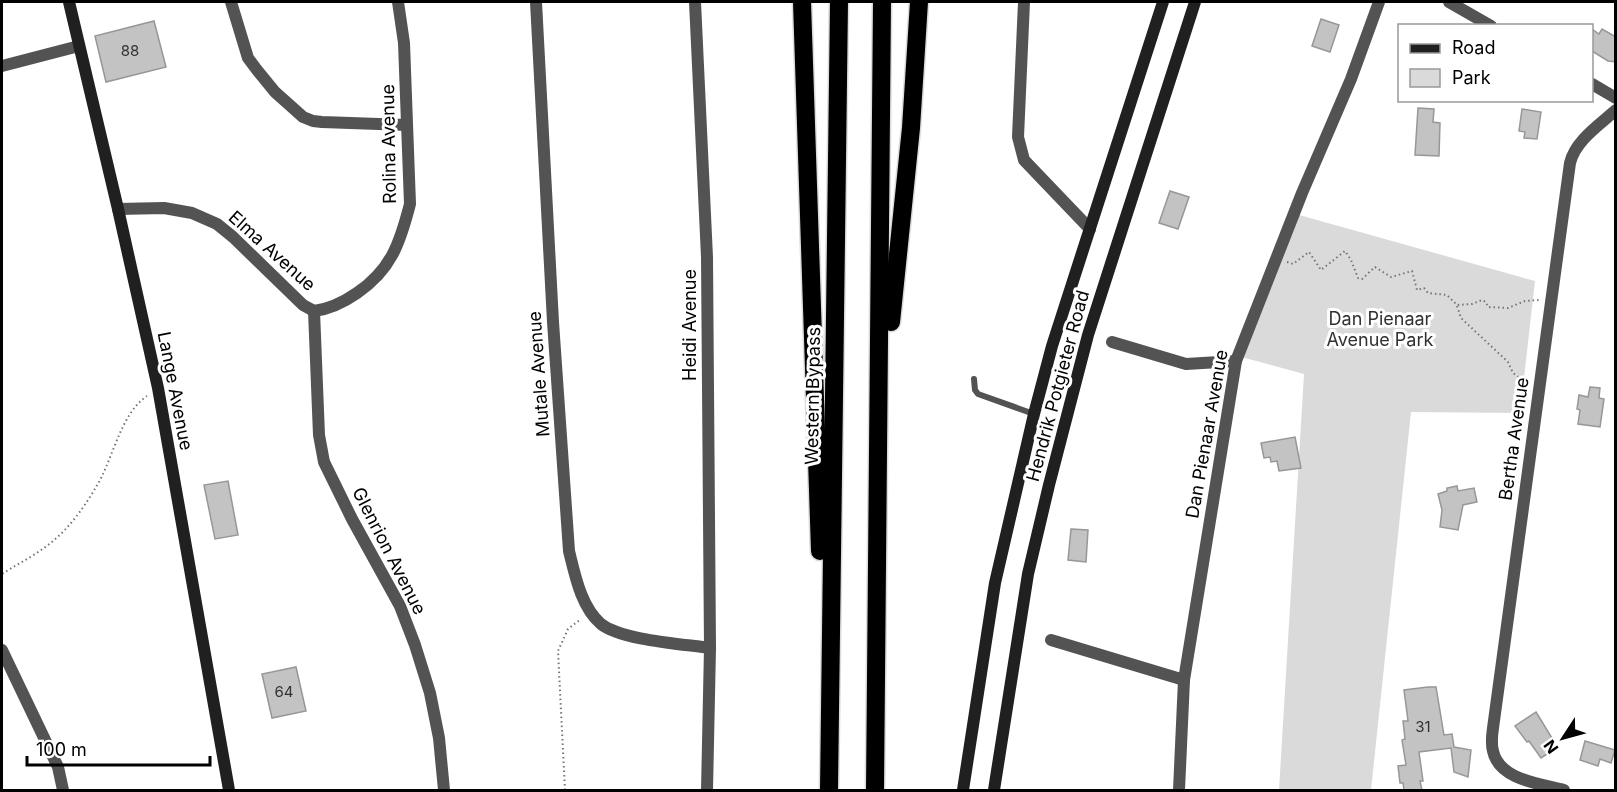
<svg xmlns="http://www.w3.org/2000/svg" width="1617" height="792" font-family="Inter,sans-serif">
  <style>
    .green { fill: #dadada }
    .building { fill: #c3c3c3; stroke: #979797; stroke-width: 1.5 }
    .lines { fill: none; stroke-linecap: round; stroke-linejoin: round }
    .highway-casing { stroke: #dbdbdb; stroke-width: 21 }
    .path { stroke: #757575; stroke-width: 2; stroke-dasharray: 1.5 3; stroke-linecap: butt }
    .lane { stroke: #535353; stroke-width: 6 }
    .street { stroke: #535353; stroke-width: 12 }
    .secondary { stroke: #202020; stroke-width: 12 }
    .highway { stroke: #000; stroke-width: 18 }
    .labels { text-anchor: middle; stroke-width: 6; stroke-linejoin: round; paint-order: stroke }
    .number-label { font-size: 15px; fill: #313131 }
    .street-label { font-size: 18px; fill: #000; stroke: #fff }
    .park-label { font-size: 18px; fill: #313131; stroke: #fff }
  </style>
  <rect width="100%" height="100%" fill="#fff"/>
  <polygon class="green" points="1292,213 1535,281 1520,413 1411,412 1371,790 1279,790 1304,374 1234,355"/>
  <g class="building">
    <polygon points="1321,19 1339,25 1330,52 1312,46"/>
    <polygon points="154,21 166,67 106,82 95,36"/>
    <polygon points="1592,29 1599,34 1602,29 1616,37 1616,62 1608,61 1592,51"/>
    <polygon points="1418,108 1434,109 1433,122 1440,123 1439,156 1415,155"/>
    <polygon points="1522,109 1541,112 1537,139 1524,138 1525,132 1519,131"/>
    <polygon points="1170,191 1189,197 1178,229 1159,223"/>
    <polygon points="1590,387 1600,388 1599,398 1604,399 1600,427 1578,424 1580,410 1577,409 1579,395 1588,397"/>
    <polygon points="1295,437 1301,468 1279,471 1277,461 1271,462 1270,457 1264,458 1261,443"/>
    <polygon points="228,481 238,535 215,539 204,485"/>
    <polygon points="1457,486 1458,491 1474,488 1477,502 1463,505 1458,530 1440,527 1442,510 1438,494 1447,491 1447,488"/>
    <polygon points="1071,529 1088,530 1086,562 1068,560"/>
    <polygon points="296,667 306,711 272,718 262,674"/>
    <polygon points="1428,687 1436,687 1444,735 1452,734 1454,747 1471,750 1468,777 1454,772 1451,748 1419,752 1423,781 1420,781 1422,790 1404,790 1403,783 1400,783 1398,766 1406,765 1402,740 1405,739 1403,721 1408,721 1404,690"/>
    <polygon points="1536,712 1555,743 1549,747 1552,751 1541,758 1529,741 1527,742 1515,726"/>
    <polygon points="1585,741 1615,750 1611,763 1600,759 1598,766 1580,760"/>
  </g>
  <g class="lines">
    <defs>
      <g id="highway">
        <polyline points="802,2 820,551"/>
        <polyline points="891,322 911,128 919,2"/>
        <polyline points="829,790 839,2"/>
        <polyline points="875,790 882,2"/>
      </g>
    </defs>
    <use href="#highway" class="highway-casing"/>
    <g class="path">
      <polyline points="1287,262 1293,264 1309,252 1321,270 1345,251 1351,260 1358,278 1362,279 1375,267 1391,277 1412,271 1417,290 1424,288 1428,293 1447,295 1457,305 1472,304 1482,300 1486,302 1488,307 1508,308 1525,301 1539,300"/>
      <polyline points="1457,306 1461,318 1508,362 1513,373 1528,384"/>
      <path d="M2,578V574C19,563 38,554 53,541C70,527 85,506 96,487C113,460 120,414 147,396"/>
      <polyline points="565,790 558,651 568,629 581,619"/>
    </g>
    <polyline class="lane" points="974,379 975,390 978,394 1034,414"/>
    <g class="street">
      <polyline points="231,2 248,58 257,70 275,92 303,117 313,121 322,122 407,125"/>
      <path d="M536,2L553,322L569,551C575,575 581,607 601,624C621,640 683,644 710,648"/>
      <polyline points="695,2 707,257 710,648 707,790"/>
      <polyline points="1024,2 1018,137 1024,160 1090,229"/>
      <polyline points="1449,2 1491,26"/>
      <polyline points="2,66 79,46"/>
      <polyline points="1592,84 1616,98"/>
      <polyline points="118,209 164,208 192,213 217,224 233,237 303,305 314,311"/>
      <polyline points="314,311 319,435 324,462 352,519 400,606 415,645 430,693 439,738 444,790"/>
      <path d="M314,311C330,309 344,302 357,293C391,270 400,243 410,204L404,43L398,2"/>
      <polyline points="1112,342 1186,364 1236,361"/>
      <polyline points="1051,640 1184,680"/>
      <polyline points="2,650 58,767 63,790"/>
      <polyline points="1179,790 1184,680 1236,361 1302,193 1351,79 1379,2"/>
      <path d="M1564,790C1541,784 1499,780 1493,751C1491,744 1492,735 1493,728L1570,163C1575,141 1599,125 1616,110"/>
    </g>
    <g class="secondary">
      <polyline points="69,2 118,209 158,388 229,790"/>
      <polyline points="963,790 995,583 1034,414 1052,346 1163,2"/>
      <polyline points="994,790 1028,574 1049,485 1088,335 1195,2"/>
    </g>
    <use href="#highway" class="highway"/>
  </g>
  <g class="labels">
    <g class="number-label">
      <text x="130" y="56">88</text>
      <text x="284" y="697">64</text>
      <text x="1423" y="732">31</text>
    </g>
    <g class="street-label">
      <text transform="translate(389 144) rotate(-91)" y="6">Rolina Avenue</text>
      <text transform="translate(272 251) rotate(42)" y="6">Elma Avenue</text>
      <text transform="translate(690 325) rotate(-90)" y="6">Heidi Avenue</text>
      <text transform="translate(539 374) rotate(-94)" y="6">Mutale Avenue</text>
      <text transform="translate(1058 386) rotate(-75)" y="6">Hendrik Potgieter Road</text>
      <text transform="translate(175 391) rotate(79)" y="6">Lange Avenue</text>
      <text transform="translate(813 396) rotate(-89)" y="6">Western Bypass</text>
      <text transform="translate(1207 434) rotate(-80)" y="6">Dan Pienaar Avenue</text>
      <text transform="translate(1514 439) rotate(-82)" y="6">Bertha Avenue</text>
      <text transform="translate(389 551) rotate(63)" y="6">Glenrion Avenue</text>
    </g>
    <g class="park-label">
      <text x="1380" y="325">Dan Pienaar<tspan x="1380" dy="21">Avenue Park</tspan></text>
    </g>
  </g>
  <rect width="1617" height="792" fill="none" stroke="#000000" stroke-width="6"/>
  <rect x="1398" y="24" width="195" height="78" fill="#ffffff" stroke="#999999" stroke-width="1.5"/>
  <rect x="1410" y="44" width="30" height="9" fill="#202020" stroke="#999999" stroke-width="1.5"/>
  <text x="1452" y="54" font-size="18" fill="#000000">Road</text>
  <rect x="1410" y="69" width="30" height="18" fill="#dadada" stroke="#999999" stroke-width="1.5"/>
  <text x="1452" y="84" font-size="18" fill="#000000">Park</text>
  <g transform="translate(1563 738) rotate(234)" stroke="#ffffff" stroke-width="4.5" paint-order="stroke">
  <path d="M0-4.5L10 22L0 15L-10 22Z" fill="#000000"/>
  <text y="-9" font-size="16" font-weight="bold" text-anchor="middle" fill="#000000">N</text>
  </g>
  <path d="M27 756v9h183v-9" fill="none" stroke="#000000" stroke-width="3"/>
  <text x="36" y="756" font-size="18" fill="#000000" stroke="#ffffff" stroke-width="4.5" paint-order="stroke">100 m</text>
</svg>
